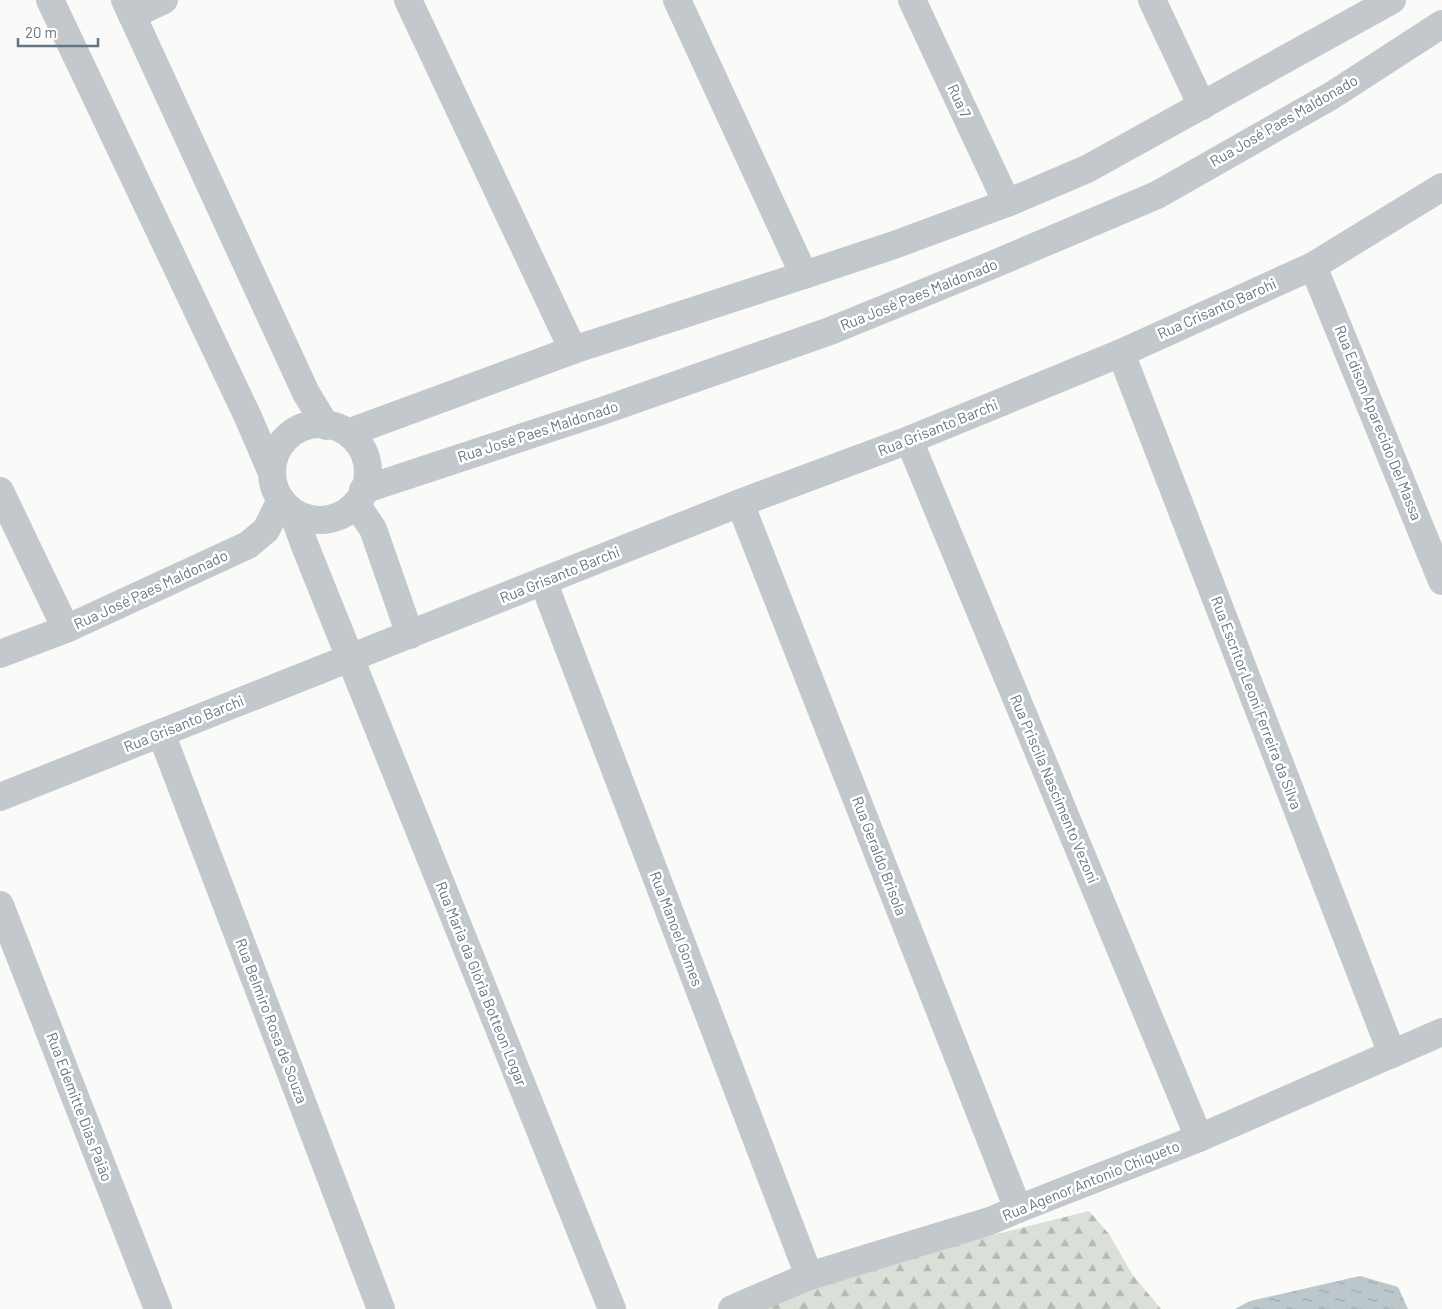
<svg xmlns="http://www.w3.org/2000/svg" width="1442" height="1309" font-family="Barlow,sans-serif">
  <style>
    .forest { fill: url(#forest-firs) }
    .water { fill: url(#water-ripples) }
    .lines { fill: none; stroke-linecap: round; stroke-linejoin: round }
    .minor { stroke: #c3c8cc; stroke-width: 28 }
    .labels { text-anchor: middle; stroke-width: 5; stroke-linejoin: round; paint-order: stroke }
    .street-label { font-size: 15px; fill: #657683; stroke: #fff }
  </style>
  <defs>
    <pattern id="forest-firs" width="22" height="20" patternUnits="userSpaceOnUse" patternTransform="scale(1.25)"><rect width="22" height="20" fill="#dadfd7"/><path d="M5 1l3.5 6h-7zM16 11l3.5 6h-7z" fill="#b4b9b4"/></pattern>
    <pattern id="water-ripples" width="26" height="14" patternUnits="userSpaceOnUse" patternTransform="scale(1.25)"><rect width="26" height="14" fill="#bbc7cb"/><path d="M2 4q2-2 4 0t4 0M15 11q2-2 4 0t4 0" fill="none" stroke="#9ca6aa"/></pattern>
  </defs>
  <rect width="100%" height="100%" fill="#fafaf8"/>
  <polygon class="forest" points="1089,1211 1109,1234 1132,1274 1161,1309 747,1309 812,1280"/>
  <polygon class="water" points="1360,1276 1398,1287 1408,1309 1235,1309 1250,1301"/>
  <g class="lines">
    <g class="minor">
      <polyline points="50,0 248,417 272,473"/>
      <polyline points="125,0 306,393 326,426"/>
      <polyline points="408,0 573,350"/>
      <polyline points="677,0 804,275"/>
      <polyline points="912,0 1007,203"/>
      <polyline points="1152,0 1202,106"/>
      <polyline points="132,15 164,0"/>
      <polyline points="1313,266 1442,581"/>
      <polyline points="1121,353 1392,1054"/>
      <circle cx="320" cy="472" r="48"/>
      <polyline points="348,433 573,350 804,275 894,245 1007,203 1087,169 1392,0"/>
      <polyline points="909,440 1199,1138"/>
      <polyline points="363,490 605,410 830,331 992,265 1157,195 1331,96 1442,24"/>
      <polyline points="0,491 66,629"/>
      <polyline points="740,503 1018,1209"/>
      <polyline points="356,504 373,529 410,635"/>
      <polyline points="293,513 305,546 612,1309"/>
      <polyline points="543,581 809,1276"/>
      <polyline points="0,654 66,629 248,545 266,530 281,500"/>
      <polyline points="161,733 381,1309"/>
      <polyline points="0,797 740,503 909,440 1121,353 1313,266 1442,187"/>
      <polyline points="0,905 158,1309"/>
      <polyline points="732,1309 809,1276 990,1221 1018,1209 1199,1138 1442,1032"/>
    </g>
  </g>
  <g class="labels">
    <g class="street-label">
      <text transform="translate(959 101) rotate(65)" y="5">Rua 7</text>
      <text transform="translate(1284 121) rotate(-30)" y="5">Rua José Paes Maldonado</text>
      <text transform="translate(919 295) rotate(-22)" y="5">Rua José Paes Maldonado</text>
      <text transform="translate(1217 309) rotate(-24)" y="5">Rua Crisanto Barohi</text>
      <text transform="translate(1378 423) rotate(68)" y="5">Rua Edison Aparecido Del Massa</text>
      <text transform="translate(938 428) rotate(-22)" y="5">Rua Grisanto Barchi</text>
      <text transform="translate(538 432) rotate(-18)" y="5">Rua José Paes Maldonado</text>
      <text transform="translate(560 575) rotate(-22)" y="5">Rua Grisanto Barchi</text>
      <text transform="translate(151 590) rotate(-25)" y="5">Rua José Paes Maldonado</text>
      <text transform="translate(1256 703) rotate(69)" y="5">Rua Escritor Leoni Ferreira da Silva</text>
      <text transform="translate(184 724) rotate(-22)" y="5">Rua Grisanto Barchi</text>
      <text transform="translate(1054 789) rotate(67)" y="5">Rua Priscila Nascimento Vezoni</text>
      <text transform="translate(879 856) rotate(69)" y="5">Rua Geraldo Brisola</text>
      <text transform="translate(676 929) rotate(69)" y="5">Rua Manoel Gomes</text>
      <text transform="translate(481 984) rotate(68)" y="5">Rua Maria da Glória Botteon Logar</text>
      <text transform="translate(271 1021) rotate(69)" y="5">Rua Belmiro Rosa de Souza</text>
      <text transform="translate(79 1107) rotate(69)" y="5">Rua Edemitte Dias Paião</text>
      <text transform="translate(1091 1181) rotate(-22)" y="5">Rua Agenor Antonio Chiqueto</text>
    </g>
  </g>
  <path d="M18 38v8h80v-8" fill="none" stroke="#657683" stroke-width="2.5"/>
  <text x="25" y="38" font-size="15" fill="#657683" stroke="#ffffff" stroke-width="4" paint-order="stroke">20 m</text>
</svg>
